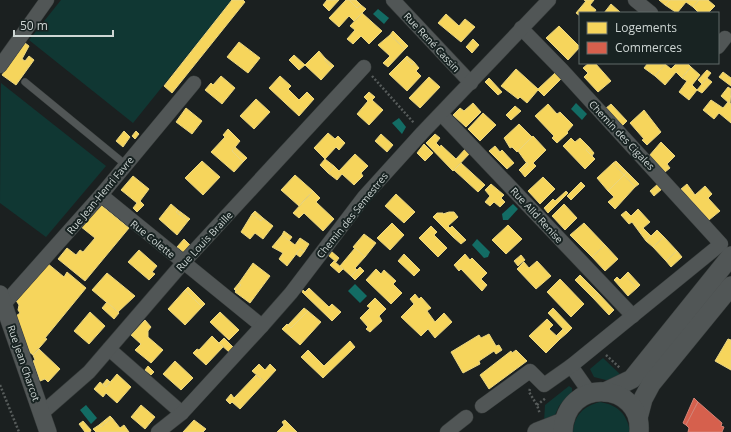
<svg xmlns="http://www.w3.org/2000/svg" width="731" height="432" font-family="'Open Sans',sans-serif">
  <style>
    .green { fill: #103733 }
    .water { fill: #136c64 }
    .homes { fill: #f6d55c; stroke: #ead580 }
    .shops { fill: #d6604d; stroke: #d48376 }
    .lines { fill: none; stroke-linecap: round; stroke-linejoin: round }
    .service-casing { stroke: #363b3a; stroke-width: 8 }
    .minor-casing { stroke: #363b3a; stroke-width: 15 }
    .tertiary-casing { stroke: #363b3a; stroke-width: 18 }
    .secondary-casing { stroke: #363b3a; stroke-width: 20 }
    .path { stroke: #575c5b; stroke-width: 2.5; stroke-dasharray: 2 2; stroke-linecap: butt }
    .service { stroke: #515656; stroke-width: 7 }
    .minor { stroke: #515656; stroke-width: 14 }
    .tertiary { stroke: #515656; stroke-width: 17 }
    .secondary { stroke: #515656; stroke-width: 19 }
    .labels { text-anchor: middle; stroke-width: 4; stroke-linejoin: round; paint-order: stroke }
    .street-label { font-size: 10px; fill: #ced6d4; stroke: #182322 }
  </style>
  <rect width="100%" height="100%" fill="#1b2020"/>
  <g class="green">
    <polygon points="61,0 232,0 133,123 29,40"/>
    <polygon points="1,83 106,166 46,237 0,203"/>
    <polygon points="603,358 622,376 610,381 594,377 590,369"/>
    <polygon points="569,386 572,388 572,392 559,406 555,415 544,422 545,405"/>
    <path d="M600,402C618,405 627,414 630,432H573C574,415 584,406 600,402Z"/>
  </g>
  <g class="water">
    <polygon points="378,9 389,18 384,24 373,14"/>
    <polygon points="576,103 587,114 582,120 571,109"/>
    <polygon points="399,118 406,127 402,134 392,123"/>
    <polygon points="513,204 518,209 508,220 503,220 502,214"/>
    <polygon points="477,239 490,252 488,257 484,258 472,245"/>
    <polygon points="355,284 367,296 360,303 348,291"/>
    <polygon points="86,405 97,418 91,424 80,410"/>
  </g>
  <g class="homes">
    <polygon points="232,0 243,0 245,2 172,93 164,86"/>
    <polygon points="327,0 339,0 329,11 323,5"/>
    <polygon points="346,0 349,0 357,8 361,5 366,9 354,21 349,16 339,27 329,18"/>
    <polygon points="349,0 356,0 361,5 357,8"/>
    <polygon points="584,0 594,0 590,5 596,10 594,13 580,13 580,16 576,13 586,1"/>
    <polygon points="659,0 670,0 665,5"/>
    <polygon points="670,0 699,0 693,7 686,2 677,13 665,5"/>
    <polygon points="699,0 708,0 715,6 708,13 699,13 693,7"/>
    <polygon points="611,4 620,12 619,13 604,13"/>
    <polygon points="362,13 382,31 369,44 361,36 353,44 347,39 355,30 350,26"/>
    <polygon points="446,14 459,26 465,19 475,27 461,42 438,23"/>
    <polygon points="559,26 580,47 568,60 546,38"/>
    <polygon points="393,31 408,46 405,49 390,35"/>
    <polygon points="390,35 405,49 388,67 383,63 390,56 378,45"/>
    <polygon points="473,39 479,45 472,53 466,47"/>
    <polygon points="239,42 260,58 248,73 227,57"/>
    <polygon points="25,43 29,46 22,59 25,61 29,56 34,60 16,85 2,75"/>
    <polygon points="319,51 325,58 324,59 332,68 321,80 305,65"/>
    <polygon points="294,55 305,65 299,70 289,60"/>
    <polygon points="407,56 414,62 412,65 405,58"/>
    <polygon points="325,58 334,66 332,68 324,59"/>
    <polygon points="405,58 412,65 414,62 419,68 416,71 421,76 407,91 389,74"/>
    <polygon points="589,63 595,63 611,81 598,92 584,77 588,73 583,68"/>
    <polygon points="648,63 664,63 665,64 655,76 644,68"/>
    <polygon points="677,63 687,63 691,67 682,78 676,72 665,85 655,76 665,64 671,69"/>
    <polygon points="691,67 700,75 692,85 697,90 689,100 679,92 687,81 682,78"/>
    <polygon points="516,69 538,89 555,73 561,79 544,96 538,90 527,103 520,97 518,99 501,86"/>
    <polygon points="707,70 711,73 702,84 698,80"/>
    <polygon points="723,72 731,78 731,86 719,77"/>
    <polygon points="221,76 235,88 222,104 205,90 211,83 213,85"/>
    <polygon points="280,76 291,86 288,89 299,100 307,92 314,99 299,116 269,88"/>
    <polygon points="429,77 440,87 420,108 409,98"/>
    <polygon points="489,78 502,92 498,95 485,82"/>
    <polygon points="707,78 712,82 702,93 697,90"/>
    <polygon points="728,87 731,89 730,104 721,96"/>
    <polygon points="369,92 375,97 372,100 383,110 369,125 357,114 368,101 364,97"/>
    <polygon points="256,99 270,112 254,129 240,116"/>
    <polygon points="711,100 723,108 728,102 731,104 731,123 719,113 714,119 703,110"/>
    <polygon points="473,103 481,112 466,127 453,115 460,108 464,111"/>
    <polygon points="548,104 557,114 560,112 573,125 567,132 568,133 557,143 552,138 554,136 535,116"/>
    <polygon points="611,104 627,121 622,126 605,109"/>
    <polygon points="515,106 521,111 511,120 506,115"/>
    <polygon points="186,108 202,121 192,134 176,122"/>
    <polygon points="644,110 661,132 647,145 642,140 644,139 630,123"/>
    <polygon points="483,113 496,125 480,141 468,129"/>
    <polygon points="519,124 532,137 517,152 512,147 510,148 504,138"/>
    <polygon points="228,129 240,141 232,151 243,162 234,172 211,152 225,137 223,135"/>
    <polygon points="124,131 130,137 123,147 116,141"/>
    <polygon points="136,131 139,134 135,139 132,136"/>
    <polygon points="328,133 335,139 338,136 345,143 339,150 336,147 325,159 314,148"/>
    <polygon points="381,134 393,145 387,152 375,141"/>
    <polygon points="435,134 440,138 436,143 440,147 441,145 456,159 467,147 472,151 453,171 426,143"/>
    <polygon points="533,136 546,150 533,163 536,166 525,177 521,172 528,165 518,151"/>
    <polygon points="571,138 575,142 580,138 589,147 586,150 595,159 585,169 563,146"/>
    <polygon points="661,142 675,156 667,164 670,168 665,172 649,156"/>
    <polygon points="424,144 433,153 425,161 417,153"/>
    <polygon points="495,146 500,152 502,150 514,163 507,169 489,151"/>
    <polygon points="235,147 247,158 243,162 232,151"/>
    <polygon points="589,147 594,153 592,156 586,150"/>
    <polygon points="355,154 368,166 361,173 363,176 354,185 342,174 337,180 328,173 334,166 339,171"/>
    <polygon points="325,159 334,166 328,173 320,165"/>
    <polygon points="202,161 220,177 203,195 185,178"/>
    <polygon points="616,161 627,172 624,175 613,163"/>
    <polygon points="527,162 528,165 521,172 519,170"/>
    <polygon points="461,163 485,185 478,192 454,170"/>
    <polygon points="613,163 624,175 608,191 597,178"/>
    <polygon points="627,172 639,184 635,187 624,175"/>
    <polygon points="295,175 313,191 299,206 281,190"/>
    <polygon points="624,175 635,187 615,209 608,202 614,197 608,191"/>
    <polygon points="133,176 149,189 140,201 144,205 137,212 133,208 137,203 121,190"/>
    <polygon points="543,177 555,189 540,204 528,191"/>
    <polygon points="581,182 585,186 571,200 567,196"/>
    <polygon points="659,183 663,188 654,196 650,191"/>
    <polygon points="491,184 504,195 501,198 505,202 500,207 494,202 490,206 485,202 490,196 485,190"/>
    <polygon points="687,184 695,195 705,186 712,194 708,198 720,211 709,220 681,189"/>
    <polygon points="313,191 320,198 316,202 334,219 323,231 304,213 299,218 293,213"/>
    <polygon points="566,191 568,193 548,213 544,208 553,199 555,201"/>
    <polygon points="396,194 415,212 404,223 385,206"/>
    <polygon points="171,204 178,210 176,212 188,221 177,235 159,219"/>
    <polygon points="564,204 577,218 565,230 552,216"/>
    <polygon points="101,205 129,228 85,281 58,259 67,248 76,255 80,250 83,252 95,238 80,226"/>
    <polygon points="638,209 650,222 643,228 651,236 646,241 632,222 629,224 621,215 626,211 631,216"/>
    <polygon points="178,210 190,219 188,221 176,212"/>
    <polygon points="255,211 263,218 261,221 252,214"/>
    <polygon points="449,212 454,212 458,217 448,226 450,228 452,226 458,232 453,237 433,217 437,213 443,213 443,214"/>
    <polygon points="252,214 261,221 263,218 273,226 263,239 255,233 250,239 241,232"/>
    <polygon points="392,223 404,235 390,250 377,238"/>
    <polygon points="584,223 605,245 592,257 570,235"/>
    <polygon points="508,225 522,239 506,254 492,240"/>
    <polygon points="431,226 437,232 434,235 447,248 438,257 419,238"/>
    <polygon points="657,230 664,237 653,247 646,241"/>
    <polygon points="284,231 292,237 289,241 282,235"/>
    <polygon points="458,232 466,240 461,244 453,237"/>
    <polygon points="364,234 376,243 365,257 353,247"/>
    <polygon points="282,235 295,245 300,238 309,244 304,252 300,249 287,266 279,259 283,253 272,247"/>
    <polygon points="664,237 677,251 666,261 653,247"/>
    <polygon points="184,239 191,246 185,253 177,247"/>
    <polygon points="605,245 618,259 605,271 592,257"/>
    <polygon points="355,248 365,257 355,268 357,270 351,276 340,266"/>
    <polygon points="300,249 304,252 300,257 296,254"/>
    <polygon points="139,250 157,266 152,272 155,274 149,280 128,262"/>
    <polygon points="331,251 339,258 336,262 328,255"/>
    <polygon points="677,251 682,257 671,267 666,261"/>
    <polygon points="404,254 420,270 414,276 398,261"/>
    <polygon points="465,254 470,260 472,258 487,273 481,279 487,285 482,291 461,269 459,271 454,265"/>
    <polygon points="521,255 525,260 518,266 514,261"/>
    <polygon points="334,261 343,269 339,273 330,265"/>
    <polygon points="537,261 551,276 536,289 517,269 524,262 529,268"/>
    <polygon points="47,263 64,277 67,272 86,288 45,338 47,339 33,355 28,351 16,316 20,313 18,310 19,305 15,299 23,291 24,292"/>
    <polygon points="253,263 270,276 250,303 235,292 241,285 239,283"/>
    <polygon points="360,267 364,271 355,280 351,276"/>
    <polygon points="376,269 381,274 384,270 396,281 393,284 402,293 391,304 366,280"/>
    <polygon points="628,272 640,285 637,288 625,275"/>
    <polygon points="107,273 135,296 118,312 92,290"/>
    <polygon points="580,275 598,293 593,298 575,280"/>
    <polygon points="625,275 637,288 628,296 614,280 617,277 620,280"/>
    <polygon points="560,279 584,304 571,317 547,292"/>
    <polygon points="239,283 241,285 236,291 234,289"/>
    <polygon points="188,287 205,304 202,307 185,290"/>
    <polygon points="309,288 329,307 332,304 341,312 332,321 302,292 303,290 305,292"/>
    <polygon points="185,290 202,307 185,325 168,309"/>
    <polygon points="598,293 614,310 609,315 593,298"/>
    <polygon points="415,294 419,299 421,297 431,308 427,311 435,322 444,313 452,322 435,338 428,329 421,336 401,317 414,304 410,299"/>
    <polygon points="375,298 386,309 379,316 382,321 370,332 366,329 368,327 360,318 370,308 367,306"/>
    <polygon points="107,302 119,313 114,319 102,308"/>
    <polygon points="304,308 308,311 291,328 288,325"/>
    <polygon points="553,308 572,328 567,333 548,313"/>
    <polygon points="308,311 321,322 300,345 282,329 287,324 291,328"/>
    <polygon points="90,312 105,326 89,344 74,331"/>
    <polygon points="220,312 239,330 229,340 210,322"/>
    <polygon points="547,319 553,325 549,329 560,339 546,353 529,336"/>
    <polygon points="145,320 151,327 148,331 148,337 163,350 151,363 135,350 141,344 131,335"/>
    <polygon points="563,329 567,333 560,339 556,336"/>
    <polygon points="489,334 496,346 499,345 502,350 496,354 494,351 479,361 480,364 463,373 451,352 479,335 481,338"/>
    <polygon points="212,336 223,347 206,365 193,353 197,349 199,350"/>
    <polygon points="224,338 234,348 229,352 219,343"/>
    <polygon points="728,339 731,340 731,370 715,361"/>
    <polygon points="350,341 355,347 323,378 301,357 308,350 324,366"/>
    <polygon points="39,349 60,369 48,382 45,379 40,381 33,361 35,360 33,355"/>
    <polygon points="516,350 527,361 489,389 480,375 511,351 512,353"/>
    <polygon points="175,361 193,378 181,390 163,374"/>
    <polygon points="259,364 265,370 270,364 276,370 265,382 252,371"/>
    <polygon points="148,366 154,372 151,375 145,370"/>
    <polygon points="117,374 131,387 117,403 106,393 103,397 94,389 100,382 106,387"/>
    <polygon points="256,375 265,382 240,409 232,402 230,404 226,400 231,394 234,398"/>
    <polygon points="107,379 110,382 106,387 103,384"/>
    <polygon points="141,405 155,417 145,429 131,417"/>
    <polygon points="110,416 112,418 101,427 99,425"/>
    <polygon points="112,418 120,428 124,425 129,432 96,432 93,429 99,425 101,427"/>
    <polygon points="194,420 206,429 203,432 183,432"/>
    <polygon points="285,420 297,432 277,432 284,425 282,422"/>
    <polygon points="83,421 91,430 90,432 85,432 79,424"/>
  </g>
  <g class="shops">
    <polygon points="694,398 698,402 686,425 683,423"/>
    <polygon points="698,402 722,423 721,426 724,427 722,432 688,432 689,428 686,425"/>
  </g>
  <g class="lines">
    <defs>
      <polyline id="service" points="25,82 126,165"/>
      <g id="minor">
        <polyline points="393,0 471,83"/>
        <polyline points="635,0 651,13"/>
        <polyline points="718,47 725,38"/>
        <polyline points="0,66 47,0"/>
        <polyline points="441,114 633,316"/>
        <polyline points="101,195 262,326"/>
        <polyline points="4,304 101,195 194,83"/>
        <polyline points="109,349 182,413"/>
        <polyline points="571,366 590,393"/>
        <polyline points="482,406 530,371 544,385 571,366 721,244 563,71 521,28"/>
        <polyline points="41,414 89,372 183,263 364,67"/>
        <polyline points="158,432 182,413 262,326 291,293 364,197 422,133 549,0"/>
        <polyline points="447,432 466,417"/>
      </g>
      <polyline id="tertiary" points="0,294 48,432"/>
      <g id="secondary">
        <polyline points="605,392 632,379 731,256"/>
        <polyline points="638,418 643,399 651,384 731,286"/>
        <polyline points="537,432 563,422"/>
        <path d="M563,432C565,375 643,382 639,432"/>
      </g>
    </defs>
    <use href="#service" class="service-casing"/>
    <use href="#minor" class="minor-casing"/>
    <use href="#tertiary" class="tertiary-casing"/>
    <use href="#secondary" class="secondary-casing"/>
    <g class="path">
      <polyline points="372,76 414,123"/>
      <polyline points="606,355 620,368"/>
      <polyline points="0,385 19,432"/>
      <polyline points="530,389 529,392 537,405 540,414"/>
      <polyline points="537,405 546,398"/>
    </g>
    <use href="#service" class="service"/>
    <use href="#minor" class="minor"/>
    <use href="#tertiary" class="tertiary"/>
    <use href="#secondary" class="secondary"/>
  </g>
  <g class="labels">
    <g class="street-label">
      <text transform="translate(432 42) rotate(47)" y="4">Rue René Cassin</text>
      <text transform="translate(622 135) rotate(47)" y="4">Chemin des Cigales</text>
      <text transform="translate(100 195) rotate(-50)" y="4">Rue Jean-Henri Favre</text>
      <text transform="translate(352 215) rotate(-51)" y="4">Chemin des Semestres</text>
      <text transform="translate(537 215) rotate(47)" y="4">Rue Alld Renise</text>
      <text transform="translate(153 239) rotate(39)" y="4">Rue Colette</text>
      <text transform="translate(204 241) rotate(-47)" y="4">Rue Louis Braille</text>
      <text transform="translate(24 363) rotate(71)" y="4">Rue Jean Charcot</text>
    </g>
  </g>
  <rect x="579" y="12" width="140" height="52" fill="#182322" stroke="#616b69"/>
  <rect x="587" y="22" width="20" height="12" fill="#f6d55c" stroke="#616b69"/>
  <text x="615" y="32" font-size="12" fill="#ced6d4">Logements</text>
  <rect x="587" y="42" width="20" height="12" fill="#d6604d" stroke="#616b69"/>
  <text x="615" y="52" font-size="12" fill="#ced6d4">Commerces</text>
  <path d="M14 30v6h99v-6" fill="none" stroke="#ced6d4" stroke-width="2"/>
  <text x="20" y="30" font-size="12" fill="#ced6d4" stroke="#182322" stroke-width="3" paint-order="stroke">50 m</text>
</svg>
